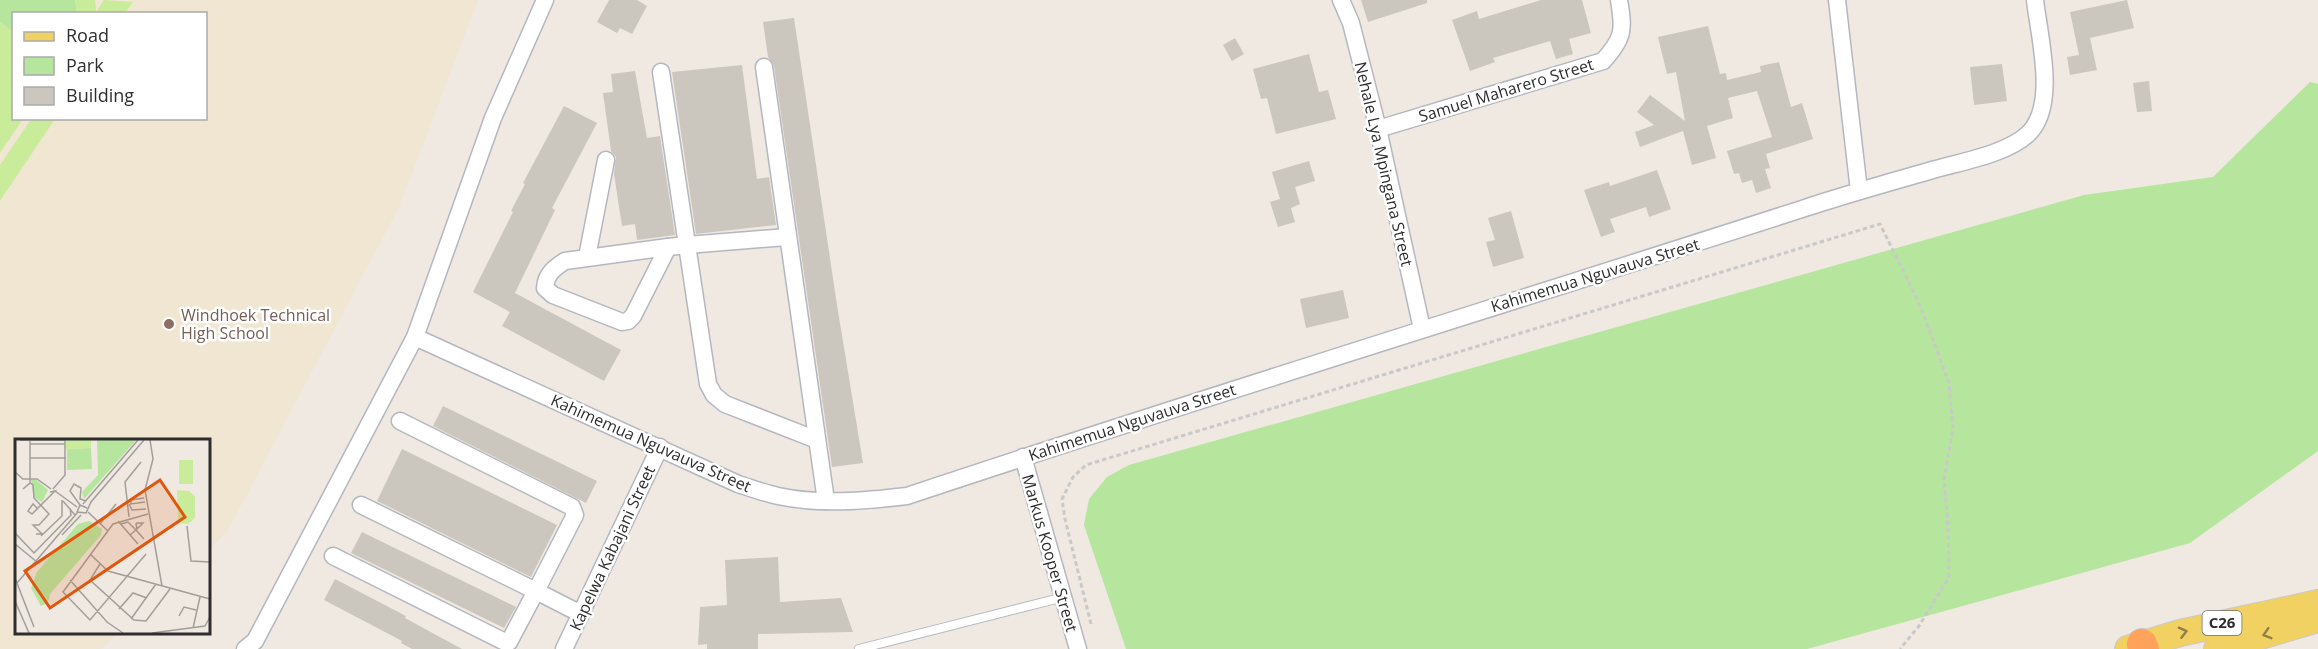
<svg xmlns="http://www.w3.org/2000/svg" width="2318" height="649" font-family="'Open Sans',sans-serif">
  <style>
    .education { fill: #f0e6d1; fill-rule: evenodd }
    .green { fill: #b6e59e }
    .pitch { fill: #c9ec9a }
    .building { fill: #cbc7bf }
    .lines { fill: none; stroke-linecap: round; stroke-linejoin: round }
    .lane-casing { stroke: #b4b7c1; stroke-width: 10 }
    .street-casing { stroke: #b4b7c1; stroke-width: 19 }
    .primary-casing { stroke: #c9c9c9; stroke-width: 28 }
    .highway-casing { stroke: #c9c9c9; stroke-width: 32 }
    .path { stroke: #c9c9c9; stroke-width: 3; stroke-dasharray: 4.5 3; stroke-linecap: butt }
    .lane { stroke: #fff; stroke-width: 8 }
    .street { stroke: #fff; stroke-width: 16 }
    .primary { stroke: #f2d163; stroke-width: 26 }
    .highway { stroke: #ffa35c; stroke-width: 30 }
    .oneway { stroke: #908048 }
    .education-dot { fill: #8d6e63; stroke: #fff; stroke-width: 2 }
    .labels { text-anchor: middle; stroke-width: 5; stroke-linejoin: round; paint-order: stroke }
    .shield { fill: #fff; stroke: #6d6d6d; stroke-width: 1.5 }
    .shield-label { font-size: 15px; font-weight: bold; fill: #2e2e2e }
    .street-label { font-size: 16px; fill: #2e2e2e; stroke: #fff }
    .education-label { font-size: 16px; fill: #785e54; stroke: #fff; text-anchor: start }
    .inset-road { fill: none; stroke: #a29e99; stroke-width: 1.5 }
    .view { fill: #df570e; fill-opacity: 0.15; stroke: #df570e; stroke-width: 3 }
    .inset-edge { fill: none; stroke: #2e2e2e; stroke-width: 3 }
  </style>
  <rect width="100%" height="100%" fill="#efe9e1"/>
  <path class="education" d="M0,0H478L399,207L227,532L209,549L208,440H16V632L119,633L101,649H0ZM14,14H206V118H14Z"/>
  <g class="green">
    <polygon points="0,0 75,0 77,13 14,14 13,32 0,22"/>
    <polygon points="2310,82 2318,84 2318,451 2190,543 1807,649 1126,649 1084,525 1089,499 1107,477 1129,465 2084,195 2213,177"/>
  </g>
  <g class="pitch">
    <polygon points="75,0 95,0 96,12 104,0 133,2 125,13 77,14"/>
    <polygon points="0,22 13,32 14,118 23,119 0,153"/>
    <polygon points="32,118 55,119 0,201 0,165"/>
  </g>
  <g class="building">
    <polygon points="609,0 637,0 647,6 632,34 620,28 617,33 597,22"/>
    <polygon points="1361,0 1427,0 1427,3 1368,22"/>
    <polygon points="1541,0 1582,0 1591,33 1569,39 1573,54 1556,59 1550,41 1493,58 1495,62 1470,71 1452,20 1477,11 1479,19"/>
    <polygon points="2127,0 2134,28 2090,38 2097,70 2070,75 2067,57 2079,55 2070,12"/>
    <polygon points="794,18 837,305 863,463 832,467 774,66 768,57 763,22"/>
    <polygon points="1708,26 1720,74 1726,73 1727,80 1761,72 1760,66 1779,62 1791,107 1802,103 1813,139 1766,154 1770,168 1765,169 1771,188 1756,193 1752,180 1742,183 1739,173 1734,174 1727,151 1772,137 1757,91 1728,98 1733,118 1707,126 1716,158 1692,165 1683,131 1640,147 1635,132 1654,125 1637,112 1650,95 1685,121 1676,72 1667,74 1658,37"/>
    <polygon points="1235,38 1244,54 1232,61 1223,45"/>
    <polygon points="1309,54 1319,92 1328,90 1336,119 1276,134 1267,98 1261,99 1253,69"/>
    <polygon points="2002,64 2007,101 1974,105 1970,67"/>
    <polygon points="742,65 757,179 769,177 776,225 696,234 672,72"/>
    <polygon points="635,71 647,138 660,136 675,235 637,240 635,224 622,226 614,174 616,157 611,151 603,93 613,92 611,74"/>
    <polygon points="2149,81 2152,111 2137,112 2133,83"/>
    <polygon points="564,106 597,123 552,208 555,210 515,293 621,350 604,381 502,326 510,312 473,292 513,212 511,211 525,184 523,183"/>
    <polygon points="1309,161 1315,181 1295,187 1300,204 1291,208 1295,222 1278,227 1270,202 1280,199 1272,172"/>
    <polygon points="1657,170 1671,209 1649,217 1646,207 1610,219 1615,232 1601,237 1584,190 1609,182 1610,186"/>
    <polygon points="1511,211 1524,258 1493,267 1486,242 1495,240 1488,218"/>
    <polygon points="1343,290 1349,318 1306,328 1300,299"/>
    <polygon points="443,406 597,481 586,503 433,426"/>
    <polygon points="402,449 557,525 531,577 377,501"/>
    <polygon points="362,532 516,607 504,628 351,553"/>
    <polygon points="778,557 780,602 841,598 853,632 758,634 758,649 707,649 707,644 698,645 700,607 727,605 725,560"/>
    <polygon points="335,579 406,616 405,618 462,649 412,649 401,643 402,641 324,600"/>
  </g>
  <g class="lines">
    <defs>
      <polyline id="lane" points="859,649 1064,597"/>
      <g id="street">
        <polyline points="1341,0 1351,23 1378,129 1422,329"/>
        <polyline points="1837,0 1859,191"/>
        <polyline points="764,67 826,501"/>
        <polyline points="661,72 687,245 787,237"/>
        <path d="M1378,129L1603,61C1624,38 1624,30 1619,0"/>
        <path d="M668,247L633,316L628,321L622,322L553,295L545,288C546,274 554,268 565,261Z"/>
        <polyline points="668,247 687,245 708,384 714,395 725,404 817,440"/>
        <polyline points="587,257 606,160"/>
        <path d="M415,337L738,484C751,488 764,493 778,496C820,505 865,501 907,496C1204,397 1504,305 1802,209C1844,195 1887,183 1929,171C1959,162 2005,155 2028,134C2058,106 2039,36 2035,0"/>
        <polyline points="400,421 572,507 575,515 536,591 581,614"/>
        <polyline points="1023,457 1078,649"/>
        <polyline points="333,556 507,643 509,642 536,591 361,505"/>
        <polyline points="245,649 255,641 415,337 493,118 545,0"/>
        <polyline points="564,649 660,447"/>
      </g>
      <g id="primary">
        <polyline points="2128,649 2180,633 2318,603"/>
        <polyline points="2217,649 2318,619"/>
      </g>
      <polyline id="highway" points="2142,644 2144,649"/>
    </defs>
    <use href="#lane" class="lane-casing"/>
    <use href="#street" class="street-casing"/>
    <use href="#primary" class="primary-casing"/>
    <use href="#highway" class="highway-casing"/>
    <polyline class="path" points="1091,624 1065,519 1062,499 1073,477 1086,465 1880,224 1920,305 1949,383 1953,429 1944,479 1948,527 1949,577 1919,626 1900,649"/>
    <use href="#lane" class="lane"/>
    <use href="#street" class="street"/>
    <use href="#primary" class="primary"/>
    <use href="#highway" class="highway"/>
  </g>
  <defs><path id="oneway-chevron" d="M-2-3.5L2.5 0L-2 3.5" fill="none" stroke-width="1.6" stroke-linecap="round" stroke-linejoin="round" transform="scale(1.5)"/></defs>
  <g class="oneway">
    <use href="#oneway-chevron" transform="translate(2183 632) rotate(-14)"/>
    <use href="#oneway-chevron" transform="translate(2267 634) rotate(163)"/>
  </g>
  <circle class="education-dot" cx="169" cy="324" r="6"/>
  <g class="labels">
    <rect class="shield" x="2202.5" y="611" width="39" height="24" rx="4.5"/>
    <g class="shield-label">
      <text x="2222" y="628">C26</text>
    </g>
    <g class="street-label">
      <text transform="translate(1506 90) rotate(-17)" y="6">Samuel Maharero Street</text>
      <text transform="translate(1384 164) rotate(77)" y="6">Nehale Lya Mpingana Street</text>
      <text transform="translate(1595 275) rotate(-17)" y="6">Kahimemua Nguvauva Street</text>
      <text transform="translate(1132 422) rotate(-18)" y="6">Kahimemua Nguvauva Street</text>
      <text transform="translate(651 443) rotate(24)" y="6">Kahimemua Nguvauva Street</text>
      <text transform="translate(612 548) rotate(-65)" y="6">Kapelwa Kabajani Street</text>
      <text transform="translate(1050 553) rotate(74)" y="6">Markus Kooper Street</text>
    </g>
    <g class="education-label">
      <text x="181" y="321">Windhoek Technical<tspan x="181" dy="18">High School</tspan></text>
    </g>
  </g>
  <g transform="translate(15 439)">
    <rect width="195" height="195" fill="#efe9e1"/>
    <path d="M82,1H121L69,60L67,53L83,36ZM76,9L77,30L52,31V10ZM21,41L33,51L27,63L19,58L16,41ZM74,82L87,90L86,96L35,155L33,164L26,167L16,149L22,133L63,85Z" fill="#b6e59e"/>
    <path d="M51,1H76V9L51,10ZM164,21H178V45H164ZM162,51L174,52L180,58V79L173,85L163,84Z" fill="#c9ec9a"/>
    <path class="inset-road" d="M5,1H50M135,1L138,20L130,51L147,147M15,5H50M15,19H51M0,33L8,40H22L36,50M15,44V2M8,50L15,44L18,46L19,59L34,75L24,86H18L27,95H21M38,50L50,36V1M40,52L62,68M129,59L116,61V65L130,63M48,62L60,76M68,65L123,1M114,65L117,71L131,70M65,66L55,52L59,45L66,49L65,60L71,62M22,69L18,65L13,72L17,75L40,52L35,53M72,69L65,66L62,73L71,74L76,63L129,1M73,73L93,92M114,78L110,43L126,23M103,82L123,105M122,84H128L122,90L121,85ZM85,85L101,65M106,85L113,83L121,91M172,87L176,122L195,123M0,94L19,114L56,76L55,69M47,96L66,76M115,96L121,91L129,100M26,97L47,77V61M0,105L22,123M75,115L93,132L195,160M131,115L75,181L48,153L98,85L133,75M85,125L75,141L119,181L131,182L155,150M0,139L19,188M55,141L92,183L108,194M2,144L63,73M0,162L14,194M104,170L118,154L132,159M164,177L169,168L181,171M116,180L141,145M178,189L185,158M137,194L190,187L195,178"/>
    <path class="view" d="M145,41L170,78L35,169L10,132Z"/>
    <rect width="195" height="195" class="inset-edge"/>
  </g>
  <rect x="12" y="12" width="195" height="108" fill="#ffffff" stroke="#ababab" stroke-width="1.5"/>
  <rect x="24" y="32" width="30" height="9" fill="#f2d163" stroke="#ababab" stroke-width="1.5"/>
  <text x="66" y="42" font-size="18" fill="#2e2e2e">Road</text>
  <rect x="24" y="57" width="30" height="18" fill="#b6e59e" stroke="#ababab" stroke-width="1.5"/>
  <text x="66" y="72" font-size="18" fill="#2e2e2e">Park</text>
  <rect x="24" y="87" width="30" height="18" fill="#cbc7bf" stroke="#ababab" stroke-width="1.5"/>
  <text x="66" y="102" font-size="18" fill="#2e2e2e">Building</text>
</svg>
